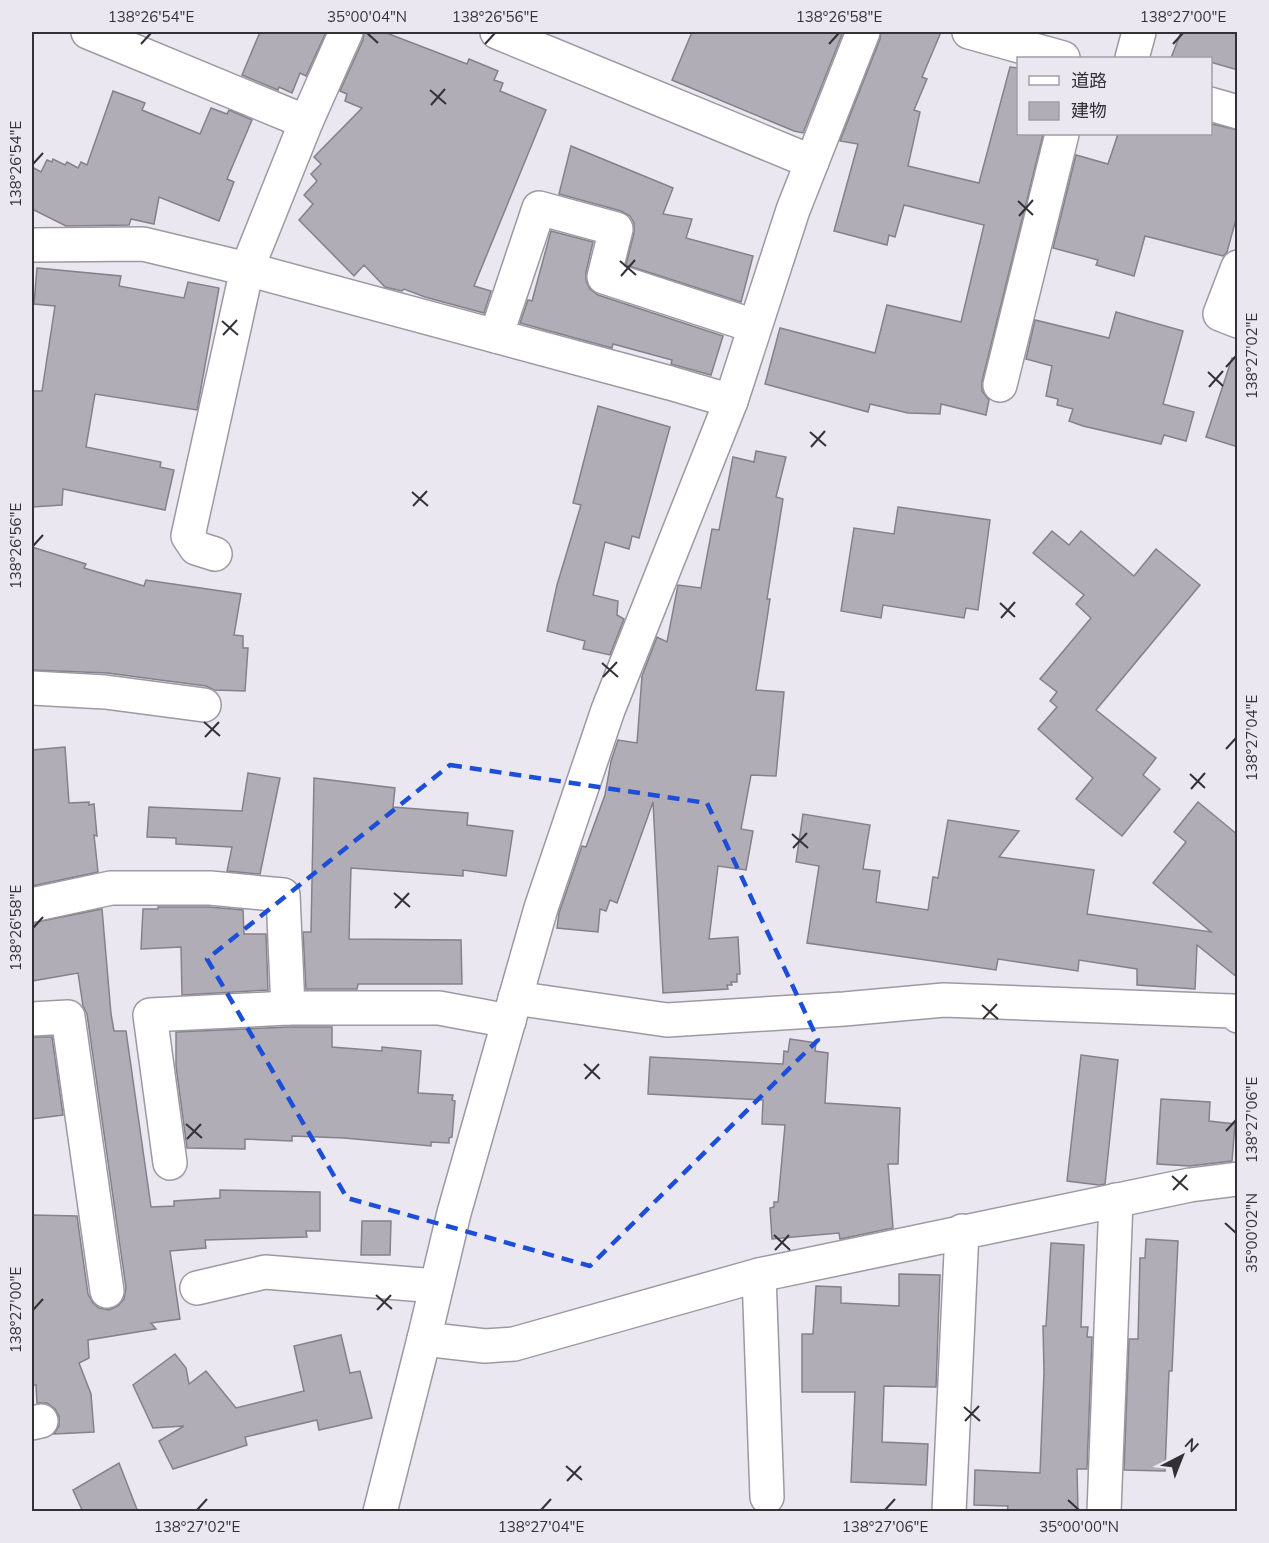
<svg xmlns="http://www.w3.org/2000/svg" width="1269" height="1543" font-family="Mulish,'Noto Sans JP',sans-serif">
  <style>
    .building { fill: #b1adb6; stroke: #84818a; stroke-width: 1.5 }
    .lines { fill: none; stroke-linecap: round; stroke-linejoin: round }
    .street-casing { stroke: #9d99a2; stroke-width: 36 }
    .street { stroke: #fff; stroke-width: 33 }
    .marked { fill: none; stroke: #1d4ed8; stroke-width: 4.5; stroke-dasharray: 12 8; stroke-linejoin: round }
    .ticks { fill: none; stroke: #333135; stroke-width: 2 }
    .neatline { fill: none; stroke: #333135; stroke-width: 2 }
    .ticks-label { font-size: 15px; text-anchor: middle; fill: #333135 }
  </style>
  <rect width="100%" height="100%" fill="#ebe7f1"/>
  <g class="building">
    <polygon points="260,32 326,32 306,76 300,73 292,93 279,87 278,90 242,75"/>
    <polygon points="364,32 384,32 467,64 469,59 498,71 494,80 503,83 500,91 546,110 474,286 491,291 484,313 425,297 404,289 402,291 385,287 364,265 354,276 299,220 313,204 304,195 317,181 311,174 321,164 314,157 362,108 345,101 347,94 340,91 363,40"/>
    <polygon points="692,32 843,32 803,133 794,131 672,80"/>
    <polygon points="881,32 941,32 922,77 927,79 914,110 920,112 908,166 979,183 1010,67 1018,68 1018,134 1043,135 982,381 982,391 989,400 986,415 941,404 940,414 908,413 870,404 868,412 765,384 780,328 875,353 887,305 961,322 984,225 904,205 895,237 889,235 887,245 834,231 858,144 840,141 880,39"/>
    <polygon points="1181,32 1238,32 1238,70 1210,62 1210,58 1171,58"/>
    <polygon points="113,91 145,103 142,110 200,134 211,108 227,114 229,110 252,120 227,179 234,182 219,221 159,197 154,224 131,219 129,225 66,226 32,209 32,167 41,172 47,160 52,162 53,159 65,165 67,162 78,168 81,162 87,165"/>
    <polygon points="1212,124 1238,130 1238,212 1227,252 1223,256 1145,236 1134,276 1096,265 1098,260 1053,248 1076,155 1108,164 1118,134 1210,134"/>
    <polygon points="571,146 673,188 663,214 692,219 686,238 753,256 741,302 626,265 634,233 634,223 630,216 621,211 559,194"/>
    <polygon points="551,231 593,242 586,272 586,281 590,289 598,295 723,336 711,375 671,364 672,360 613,344 612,348 520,323 528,300 532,301"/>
    <polygon points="37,268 121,276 119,286 184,298 188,282 219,288 197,410 95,394 86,447 161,462 160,467 174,470 165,510 63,489 62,505 32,507 32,391 42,391 55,306 34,304"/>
    <polygon points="1116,312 1183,331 1163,404 1194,412 1186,441 1164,435 1161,444 1083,426 1069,421 1073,409 1057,405 1058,399 1046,396 1052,366 1026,359 1035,320 1109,338"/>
    <polygon points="1232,358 1238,359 1238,447 1206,437"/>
    <polygon points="598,406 670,427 639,538 632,536 629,549 605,542 593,595 618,601 617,615 624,619 610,655 583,649 585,641 547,631 557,585 581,505 573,503"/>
    <polygon points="756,451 786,457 776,497 783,499 767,599 770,599 756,690 784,692 776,776 751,775 741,829 753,831 746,870 718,866 709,939 738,937 740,974 737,974 737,982 731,982 732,985 727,985 728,989 663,993 653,802 617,903 610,900 606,911 600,909 598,932 557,928 559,913 582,846 586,847 605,795 611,761 618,740 637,743 642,676 657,637 667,642 678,585 701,588 712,529 719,530 733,457 754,462"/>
    <polygon points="898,507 990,520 978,610 966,608 964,618 883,605 881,618 841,611 854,528 894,534"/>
    <polygon points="1052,531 1069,545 1081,531 1134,576 1156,549 1200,585 1096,710 1156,758 1143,775 1160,789 1122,836 1076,799 1093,778 1038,729 1057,707 1050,701 1057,692 1040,679 1091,618 1076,604 1084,595 1033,553"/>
    <polygon points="32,547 86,564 84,568 144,586 146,580 241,594 234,635 243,636 243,648 248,648 245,691 214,690 206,686 107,673 32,670"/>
    <polygon points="65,747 69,803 89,802 89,805 94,804 97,836 94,835 98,872 32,886 32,750"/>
    <polygon points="248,773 280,778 260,874 227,871 232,847 176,844 176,838 147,837 149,807 242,811"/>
    <polygon points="314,778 395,788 393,807 468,813 467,825 513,831 506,876 463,870 463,876 351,868 349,939 461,940 462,984 358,984 357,989 306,989 303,932 311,932"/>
    <polygon points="1198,802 1238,835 1238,978 1197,945 1195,989 1137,985 1137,969 1079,960 1078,971 998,959 996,970 807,943 819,866 796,862 803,814 870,825 863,869 880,871 876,902 928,910 933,877 938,878 948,820 1019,831 999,857 1094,870 1087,914 1211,932 1153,883 1186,842 1174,832"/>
    <polygon points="158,907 209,907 243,910 244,934 266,934 268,990 182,995 181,947 141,949 143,909 158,909"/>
    <polygon points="102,909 111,1014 114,1031 126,1031 151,1207 174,1206 174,1201 220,1198 220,1190 320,1192 320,1231 306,1231 307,1237 205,1240 206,1248 170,1251 180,1319 151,1323 156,1329 88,1340 89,1358 79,1363 91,1394 94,1432 54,1434 59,1426 59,1416 55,1409 47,1403 37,1403 36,1385 32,1385 32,1215 77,1216 88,1294 93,1303 99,1308 109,1310 118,1306 124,1299 126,1288 87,1014 83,1006 78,973 32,981 32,923"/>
    <polygon points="288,1027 332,1027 332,1047 382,1051 382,1047 421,1051 418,1093 453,1095 452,1100 455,1101 452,1137 449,1138 449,1143 431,1142 431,1146 344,1138 292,1136 292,1141 245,1139 245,1149 187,1148 176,1066 176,1032"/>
    <polygon points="32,1037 52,1037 63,1115 32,1119"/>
    <polygon points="790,1039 816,1043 815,1051 828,1053 825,1103 900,1108 898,1164 888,1164 893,1228 840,1239 839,1233 772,1239 770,1208 774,1207 774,1202 778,1202 785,1125 762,1124 763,1100 648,1094 650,1057 783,1064 784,1051 788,1052"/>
    <polygon points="1081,1055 1118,1060 1105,1184 1099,1185 1067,1181"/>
    <polygon points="1161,1099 1210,1102 1209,1121 1235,1124 1232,1161 1190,1166 1157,1164"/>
    <polygon points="362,1221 391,1221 390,1255 361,1255"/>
    <polygon points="1146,1239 1178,1241 1172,1371 1169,1371 1165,1471 1124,1470 1129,1339 1138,1339 1140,1258 1145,1258"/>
    <polygon points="1051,1243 1084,1245 1081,1327 1088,1327 1087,1337 1092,1337 1087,1469 1077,1469 1078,1512 1007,1512 1008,1506 974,1505 975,1470 1040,1473 1044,1372 1043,1326 1046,1326"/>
    <polygon points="899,1274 940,1275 936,1387 884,1386 882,1442 928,1444 926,1485 851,1482 855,1392 802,1392 802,1334 813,1334 816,1286 841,1287 841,1303 899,1306"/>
    <polygon points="341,1335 350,1373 360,1371 372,1418 319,1430 317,1420 245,1437 247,1445 173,1469 159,1441 184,1426 153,1428 133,1385 175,1354 186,1368 189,1384 206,1371 236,1408 304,1391 294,1346"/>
    <polygon points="119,1463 138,1512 83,1512 73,1490"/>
  </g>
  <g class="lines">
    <defs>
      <g id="street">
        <polyline points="88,32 306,122"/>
        <polyline points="497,32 812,162"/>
        <polyline points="863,32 793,210 731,401 608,710 541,908 454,1213 424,1339 485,1346 514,1344 759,1275 1190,1185 1238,1179"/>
        <polyline points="969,32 1063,58"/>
        <polyline points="1132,58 1139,32"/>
        <polyline points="1210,104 1238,112"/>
        <polyline points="32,245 143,244 247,269 670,383 731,401"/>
        <polyline points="1238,267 1220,314 1238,321"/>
        <polyline points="496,336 539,208 616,229 604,277 754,326"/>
        <polyline points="1000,385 1062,134"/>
        <polyline points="215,554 196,548 188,536 247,269 306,122 346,32"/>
        <polyline points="32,688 105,692 204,705"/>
        <polyline points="32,905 111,888 210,888 283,895 288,1008"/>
        <polyline points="515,998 667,1020 844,1009 944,1000 1232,1011 1238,1016"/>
        <polyline points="32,1019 68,1017 107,1291"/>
        <polyline points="170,1163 150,1015 288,1008 439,1008 509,1021"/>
        <polyline points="759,1275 767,1497"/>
        <polyline points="197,1288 265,1272 436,1286"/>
        <polyline points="32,1423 41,1421"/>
        <polyline points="380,1512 424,1339"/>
        <polyline points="949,1512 962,1231"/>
        <polyline points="1104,1512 1116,1200"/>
      </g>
    </defs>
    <use href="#street" class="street-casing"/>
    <use href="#street" class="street"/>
  </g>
  <path class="marked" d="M450,765L707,803L818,1040L590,1266L347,1198L207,959Z"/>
  <path class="ticks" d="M367,33L378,43M141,44L151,33M485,44L495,33M829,44L839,33M1173,44L1183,33M430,90L446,104M431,105L445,89M33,164L43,153M1018,201L1033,215M1019,216L1033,200M620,261L636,275M621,276L635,260M222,321L238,335M223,335L237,320M1226,367L1236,356M1208,372L1223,386M1209,387L1223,371M810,432L826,446M811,447L825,431M412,492L428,506M413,506L427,491M33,546L43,535M1000,603L1015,617M1001,618L1015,602M602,663L618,677M603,677L617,662M204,722L220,736M205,737L219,722M1226,749L1236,738M1190,774L1205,788M1191,789L1205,773M792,834L808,848M793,848L807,833M394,893L410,907M395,908L409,893M33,928L43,917M982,1005L998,1019M983,1019L997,1004M584,1064L600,1079M585,1079L599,1064M186,1124L202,1138M1226,1131L1236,1120M187,1139L201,1124M1172,1176L1188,1190M1173,1190L1187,1175M1225,1223L1236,1233M774,1235L790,1250M775,1250L789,1235M376,1295L392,1309M33,1310L43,1299M377,1310L391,1295M964,1407L980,1421M965,1421L979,1406M566,1466L582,1480M567,1481L581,1466M1068,1500L1079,1510M197,1510L207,1499M541,1510L551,1499M885,1510L895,1499"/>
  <rect width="1269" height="1543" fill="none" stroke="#ebe7f1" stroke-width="66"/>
  <rect x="1017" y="57" width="195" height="78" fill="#ebe7f1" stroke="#a19ea6" stroke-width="1.5"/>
  <rect x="1029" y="76" width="30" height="9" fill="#ffffff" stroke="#a19ea6" stroke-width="1.5"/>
  <text x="1071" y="87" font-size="18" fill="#333135">道路</text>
  <rect x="1029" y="102" width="30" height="18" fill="#b1adb6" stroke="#a19ea6" stroke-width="1.5"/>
  <text x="1071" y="117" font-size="18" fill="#333135">建物</text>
  <g transform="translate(1182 1456) rotate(42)" stroke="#ebe7f1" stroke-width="4.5" paint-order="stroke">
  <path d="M0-4.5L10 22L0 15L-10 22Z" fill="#333135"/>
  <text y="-9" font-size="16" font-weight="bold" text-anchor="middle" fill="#333135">N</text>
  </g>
  <rect x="33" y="33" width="1203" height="1477" class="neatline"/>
  <g class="ticks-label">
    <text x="151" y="22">138°26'54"E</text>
    <text x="367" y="22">35°00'04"N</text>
    <text x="495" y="22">138°26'56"E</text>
    <text x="839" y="22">138°26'58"E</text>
    <text x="1183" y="22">138°27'00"E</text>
    <text transform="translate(16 164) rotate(-90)" y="5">138°26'54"E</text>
    <text transform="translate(1252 356) rotate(-90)" y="5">138°27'02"E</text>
    <text transform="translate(16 546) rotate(-90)" y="5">138°26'56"E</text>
    <text transform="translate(1252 738) rotate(-90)" y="5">138°27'04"E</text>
    <text transform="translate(16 928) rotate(-90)" y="5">138°26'58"E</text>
    <text transform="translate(1252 1120) rotate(-90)" y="5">138°27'06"E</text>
    <text transform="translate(1252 1233) rotate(-90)" y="5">35°00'02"N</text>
    <text transform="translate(16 1310) rotate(-90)" y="5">138°27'00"E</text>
    <text x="197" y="1532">138°27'02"E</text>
    <text x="541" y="1532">138°27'04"E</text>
    <text x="885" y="1532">138°27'06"E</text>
    <text x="1079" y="1532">35°00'00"N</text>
  </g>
</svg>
